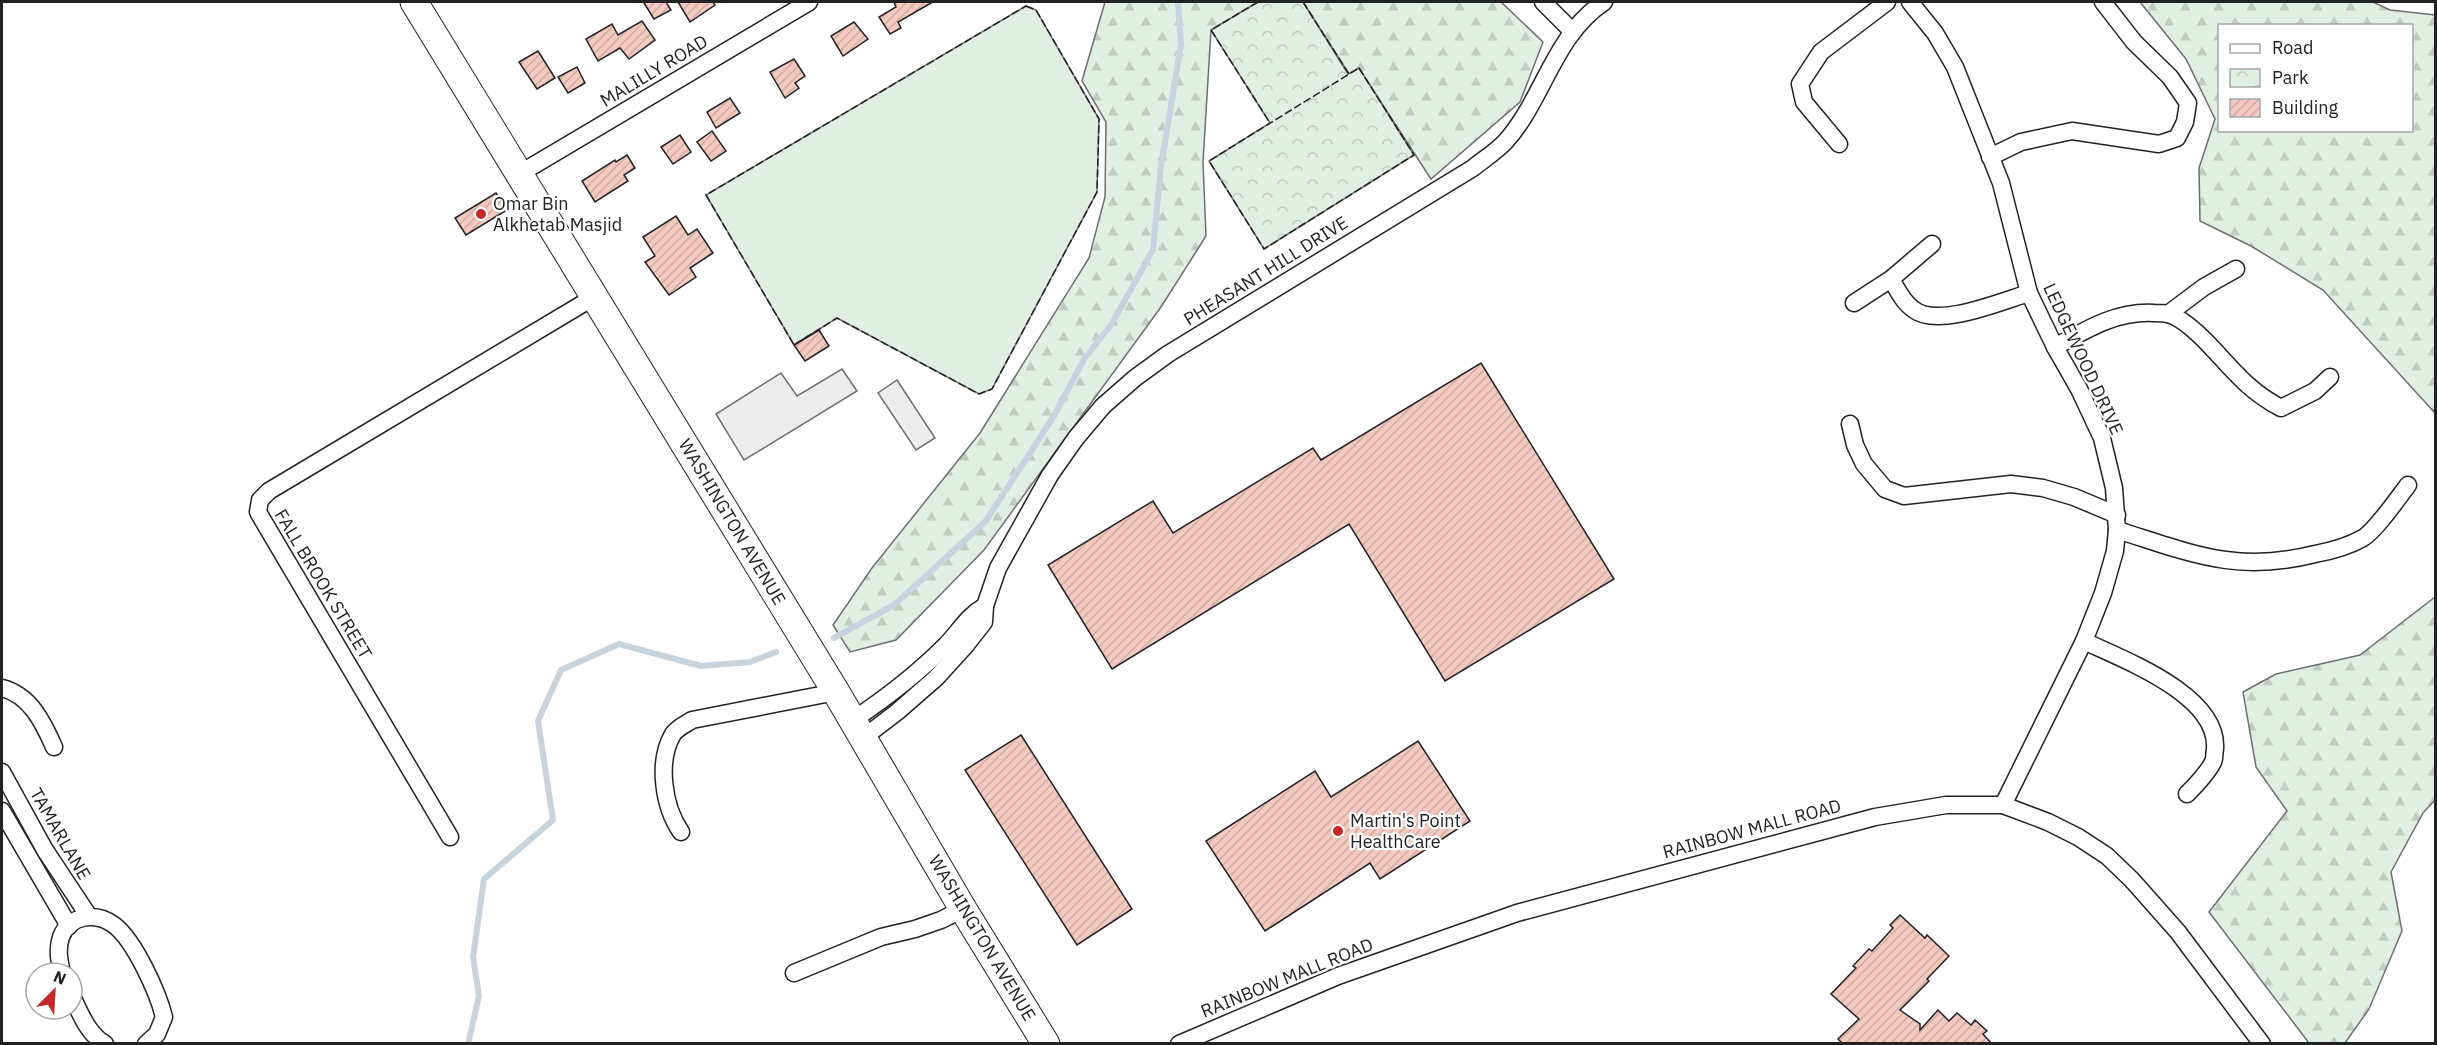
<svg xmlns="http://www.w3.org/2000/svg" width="2437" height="1045" font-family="'IBM Plex Sans',sans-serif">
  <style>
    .grass { fill: #e0efe3; stroke: #6f6f6f; stroke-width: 1.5 }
    .forest { fill: url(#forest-firs); stroke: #6f6f6f; stroke-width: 1.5; fill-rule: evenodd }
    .park { fill: url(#park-crowns); stroke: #6f6f6f; stroke-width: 1.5 }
    .parking { fill: #ededed; stroke: #6f6f6f; stroke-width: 1.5 }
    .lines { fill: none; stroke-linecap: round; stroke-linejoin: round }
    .stream { stroke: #c7d3dd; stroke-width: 6 }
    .building { fill: url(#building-hatch); stroke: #222; stroke-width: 1.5 }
    .street-casing { stroke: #222; stroke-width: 19 }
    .primary-casing { stroke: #222; stroke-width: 29 }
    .street { stroke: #fff; stroke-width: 16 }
    .primary { stroke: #fff; stroke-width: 27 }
    .fence { stroke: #222; stroke-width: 1.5; stroke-dasharray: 8 3; stroke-linecap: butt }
    .poi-dot { fill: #c62828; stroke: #fff; stroke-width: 2 }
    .labels { text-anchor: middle; stroke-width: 4.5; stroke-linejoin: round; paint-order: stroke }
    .street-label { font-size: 18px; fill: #222; stroke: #fff }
    .poi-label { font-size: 18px; fill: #222; stroke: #fff; text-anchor: start }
  </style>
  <defs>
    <pattern id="forest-firs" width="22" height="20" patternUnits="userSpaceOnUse" patternTransform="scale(1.5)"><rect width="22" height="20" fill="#e0efe3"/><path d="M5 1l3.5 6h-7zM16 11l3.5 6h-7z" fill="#c0cdc2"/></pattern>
    <pattern id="park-crowns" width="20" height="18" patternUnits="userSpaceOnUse" patternTransform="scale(1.5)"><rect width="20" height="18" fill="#e0efe3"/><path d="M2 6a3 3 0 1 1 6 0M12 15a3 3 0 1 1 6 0" fill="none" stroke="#c0cdc2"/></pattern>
    <pattern id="building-hatch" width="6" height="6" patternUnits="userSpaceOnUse" patternTransform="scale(1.5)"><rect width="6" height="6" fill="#f3c9c0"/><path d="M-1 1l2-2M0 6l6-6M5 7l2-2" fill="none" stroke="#d0aca5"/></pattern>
  </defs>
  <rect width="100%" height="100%" fill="#fff"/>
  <polygon class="grass" points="1026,6 1036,10 1099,119 1097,192 992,389 979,394 837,318 794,345 706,195"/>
  <g class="forest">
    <polygon points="1105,2 1258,2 1211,30 1203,162 1206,236 1161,307 984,550 896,640 850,652 833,625 872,568 980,433 1089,258 1105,197 1106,122 1082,81"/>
    <polygon points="1303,2 1501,2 1543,42 1520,102 1431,179 1359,68 1349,74"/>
    <path d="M2140,2H2373L2390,10L2435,15V413L2323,290L2251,246L2200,221L2199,168L2215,119L2186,59ZM2220,26H2412V130H2220Z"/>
    <polygon points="2435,597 2435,800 2423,813 2391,872 2402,931 2369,1009 2345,1043 2309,1043 2209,912 2287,811 2256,767 2243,692 2276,674 2360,655"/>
  </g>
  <polygon class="park" points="1258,2 1303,2 1348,74 1359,68 1414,155 1264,249 1209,161 1270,123 1211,30"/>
  <g class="parking">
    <polygon points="842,369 857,391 744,460 716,414 781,373 797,396"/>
    <polygon points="897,380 935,438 916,450 878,393"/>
  </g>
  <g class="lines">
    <g class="stream">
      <polyline points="834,638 894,605 985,522 1054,416 1084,359 1111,325 1153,250 1161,166 1181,45 1178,2"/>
      <polyline points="468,1044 479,996 473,957 484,879 553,820 538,721 561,670 619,644 701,666 750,662 776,652"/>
    </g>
  </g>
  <g class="building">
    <polygon points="646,2 666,2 671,10 654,19 644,3"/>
    <polygon points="678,2 713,2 715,5 690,22"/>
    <polygon points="894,2 930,2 931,3 898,22 901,28 890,34 879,17 896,7"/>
    <polygon points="642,21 655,40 629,59 620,48 598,61 586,39 612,24 618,35"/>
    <polygon points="854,22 868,39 843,56 831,36"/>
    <polygon points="538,51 555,78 537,89 519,62"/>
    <polygon points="794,59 805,76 795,83 799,88 785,98 770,72"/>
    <polygon points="577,67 585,83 568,93 558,77"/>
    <polygon points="730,98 740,113 716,128 707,112"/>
    <polygon points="712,131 726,151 711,161 697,142"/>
    <polygon points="680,135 691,152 673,164 661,147"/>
    <polygon points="627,155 635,168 624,175 628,181 595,202 582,181 615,160 616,162"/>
    <polygon points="496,193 507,210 466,235 455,218"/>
    <polygon points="676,216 688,235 697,229 713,253 690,268 696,277 669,295 645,262 655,256 643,237"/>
    <polygon points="819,330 829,346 805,361 794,345"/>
    <polygon points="1481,363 1614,579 1445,681 1349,524 1112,669 1048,565 1153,501 1173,533 1313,448 1321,460"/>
    <polygon points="1021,735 1132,909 1077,945 965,770"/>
    <polygon points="1418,741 1470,821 1380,879 1370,863 1265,931 1206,841 1315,771 1331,797"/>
    <polygon points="1900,915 1925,938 1927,935 1949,956 1927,979 1929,981 1900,1010 1920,1024 1920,1030 1938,1010 1949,1021 1957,1013 1971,1025 1975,1020 1987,1031 1983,1034 1992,1044 1839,1044 1841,1042 1838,1039 1859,1019 1831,994 1856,968 1853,966 1869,949 1872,951 1893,928 1890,925"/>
  </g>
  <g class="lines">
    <defs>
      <g id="street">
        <polyline points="1543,2 1572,31"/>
        <polyline points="1910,2 1935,33 1955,67 2001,183 2029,293 2055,347 2079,389 2102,438 2114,488 2117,530 2115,551 2103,593 2084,641 2003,805"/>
        <polyline points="1839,144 1804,102 1800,84 1821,52 1887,2"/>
        <polyline points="1990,157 2021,142 2072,131 2159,144 2177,138 2185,122 2188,103 2170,77 2134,42 2103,2"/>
        <polyline points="519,174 809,2"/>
        <path d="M1891,279C1897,289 1903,302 1913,309C1937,329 2002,301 2029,293"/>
        <polyline points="1854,303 1891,279 1932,244"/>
        <polyline points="2168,314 2204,287 2236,269"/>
        <path d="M2055,347C2087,329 2116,311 2154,313C2158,313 2164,313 2168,314C2183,318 2204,339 2215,351C2237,375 2252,393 2281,408L2315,391L2330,377"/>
        <polyline points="1850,424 1855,445 1864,464 1885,489 1904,496 2011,484 2043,488 2074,497 2117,515"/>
        <path d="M2117,530C2191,553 2236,574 2315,554C2331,551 2349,546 2363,538C2376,530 2398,498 2408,485"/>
        <path d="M2084,641C2124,660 2219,695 2215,749C2214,753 2215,758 2213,762C2207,774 2196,785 2187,794"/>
        <path d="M2,688C30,695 43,722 54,747"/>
        <path d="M853,720C886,698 917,674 945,646C959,632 967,616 985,606"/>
        <path d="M863,738L897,712L936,678L966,645L984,622L985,606L998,568L1050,475L1076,438L1103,406L1135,378L1168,354L1473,168C1484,159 1497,151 1506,141C1544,98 1554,35 1604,2"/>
        <polyline points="2,772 45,850 88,915"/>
        <polyline points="2,811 69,926"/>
        <path d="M681,832C663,806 657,761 673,734C677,728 686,724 692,720L836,692"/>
        <polyline points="450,837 258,512 260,500 269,491 594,297"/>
        <path d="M62,973C59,960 57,949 61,937C70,914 97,912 114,925C135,941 158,993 164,1017L157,1034L146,1044"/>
        <polyline points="794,973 881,937 915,929 941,920 963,909"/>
        <path d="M72,996C80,1013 88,1034 105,1044"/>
        <polyline points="1179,1044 1338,976 1517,913 1875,817 1946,805 2003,805 2048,822 2078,837 2107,856 2132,880 2178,932 2262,1044"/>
      </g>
      <polyline id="primary" points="414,2 836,692 963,909 1046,1044"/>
    </defs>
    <use href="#street" class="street-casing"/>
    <use href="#primary" class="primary-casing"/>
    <use href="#street" class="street"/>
    <use href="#primary" class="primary"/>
    <g class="fence">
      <polyline points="1258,2 1211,30 1270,123"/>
      <polyline points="1303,2 1349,74"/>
      <polygon points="1026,6 1036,10 1099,119 1097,192 992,389 979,394 837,318 794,345 706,195"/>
      <polygon points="1359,68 1414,155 1264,249 1209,161"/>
    </g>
  </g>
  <g class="poi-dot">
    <circle cx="481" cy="214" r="6"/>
    <circle cx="1338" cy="831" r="6"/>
  </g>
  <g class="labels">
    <g class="street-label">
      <text transform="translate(654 71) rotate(-31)" y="6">MALILLY ROAD</text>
      <text transform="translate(1266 271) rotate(-32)" y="6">PHEASANT HILL DRIVE</text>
      <text transform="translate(2083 359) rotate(65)" y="6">LEDGEWOOD DRIVE</text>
      <text transform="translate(732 522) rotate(59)" y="6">WASHINGTON AVENUE</text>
      <text transform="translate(323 584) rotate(59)" y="6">FALL BROOK STREET</text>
      <text transform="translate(1752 829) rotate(-15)" y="6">RAINBOW MALL ROAD</text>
      <text transform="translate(60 834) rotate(60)" y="6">TAMARLANE</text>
      <text transform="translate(982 938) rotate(59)" y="6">WASHINGTON AVENUE</text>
      <text transform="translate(1287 978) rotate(-22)" y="6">RAINBOW MALL ROAD</text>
    </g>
    <g class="poi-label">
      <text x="493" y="210">Omar Bin<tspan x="493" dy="21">Alkhetab Masjid</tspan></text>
      <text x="1350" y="827">Martin's Point<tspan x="1350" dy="21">HealthCare</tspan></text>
    </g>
  </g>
  <rect width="2437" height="1045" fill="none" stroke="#222222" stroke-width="6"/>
  <rect x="2218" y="24" width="195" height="108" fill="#ffffff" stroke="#a7a7a7" stroke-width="1.5"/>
  <rect x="2230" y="44" width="30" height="9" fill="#ffffff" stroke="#a7a7a7" stroke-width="1.5"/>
  <text x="2272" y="54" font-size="18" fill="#222222">Road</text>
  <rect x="2230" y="69" width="30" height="18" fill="url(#park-crowns)" stroke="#a7a7a7" stroke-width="1.5"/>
  <text x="2272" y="84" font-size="18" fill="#222222">Park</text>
  <rect x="2230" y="99" width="30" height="18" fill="url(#building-hatch)" stroke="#a7a7a7" stroke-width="1.5"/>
  <text x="2272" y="114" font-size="18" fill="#222222">Building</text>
  <g transform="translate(54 991) rotate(24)"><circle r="28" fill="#ffffff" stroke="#a7a7a7" stroke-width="1.5"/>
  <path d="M0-4.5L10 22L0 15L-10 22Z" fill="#c62828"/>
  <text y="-9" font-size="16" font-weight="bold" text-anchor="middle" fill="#222222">N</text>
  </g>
</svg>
